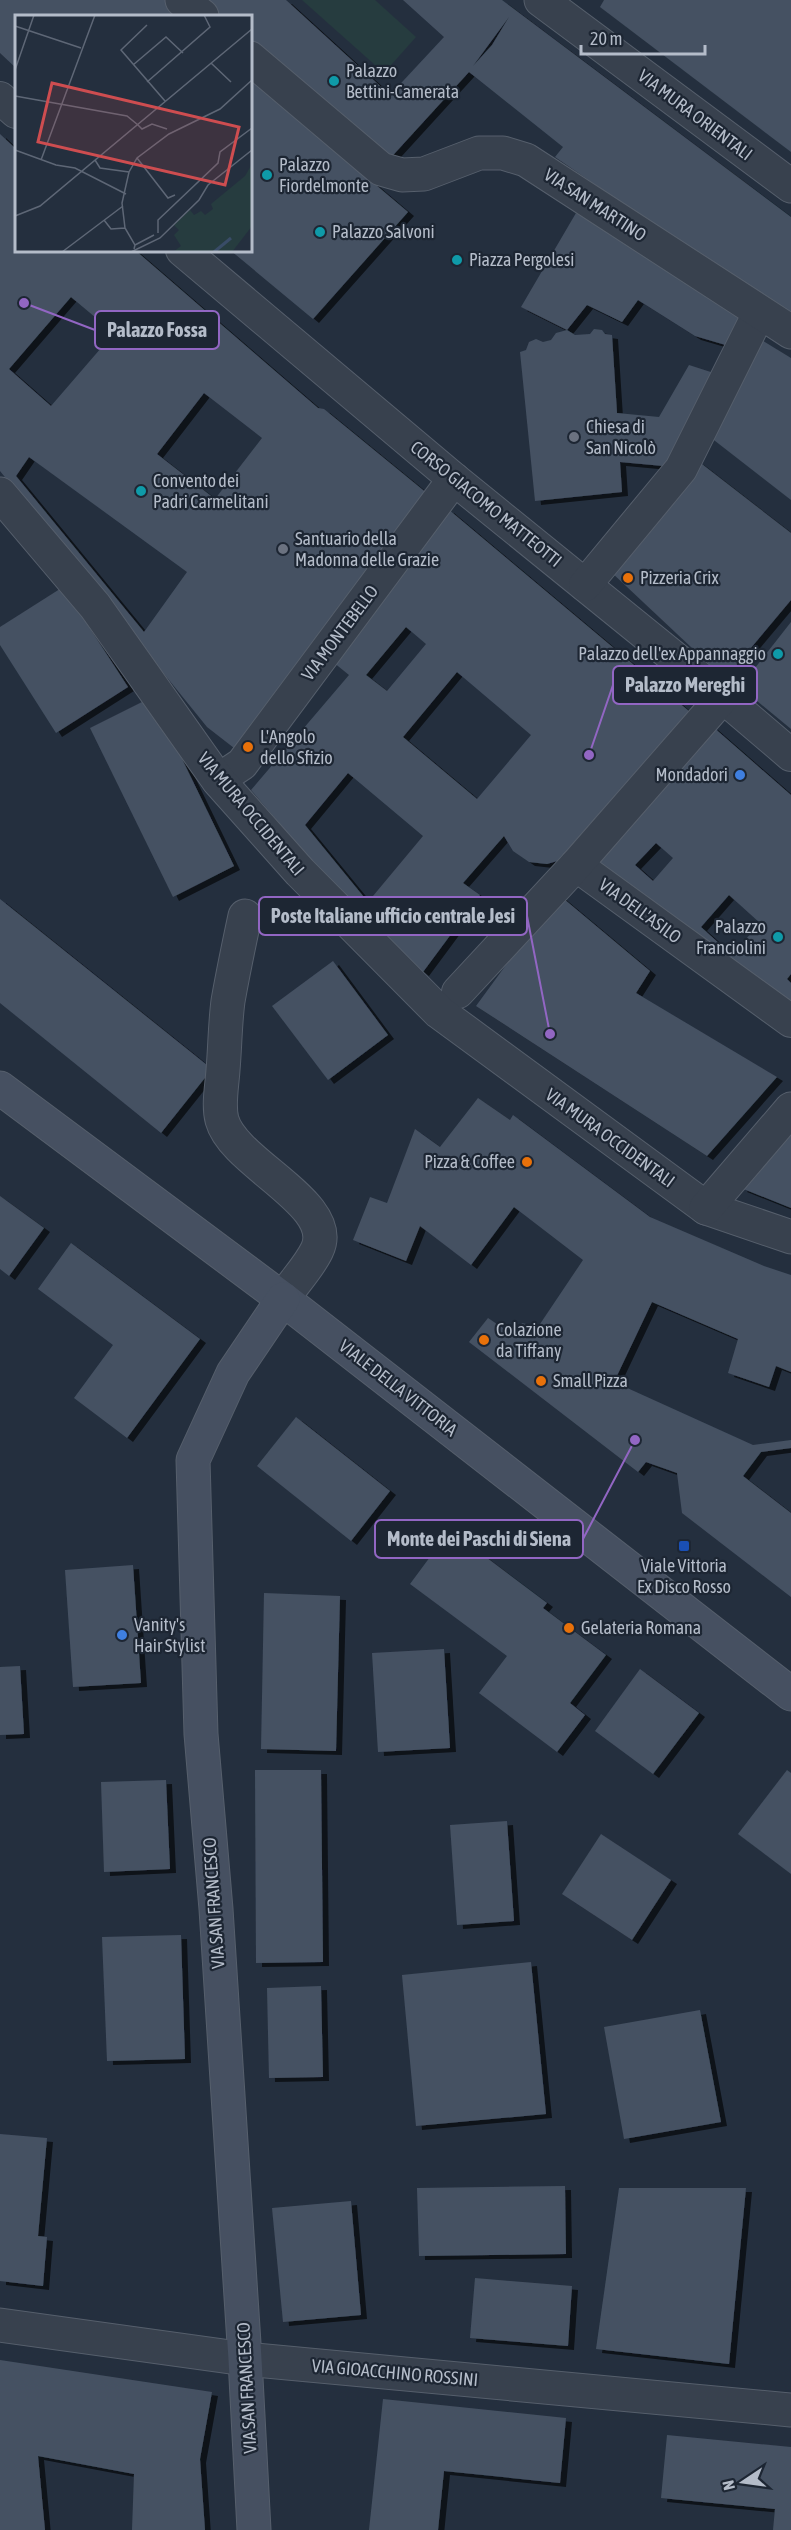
<svg xmlns="http://www.w3.org/2000/svg" width="791" height="2530" font-family="'Asap Condensed',sans-serif">
  <style>
    .green { fill: #263c3f }
    .building { fill: #455162; fill-rule: evenodd; filter: url(#shadow) }
    .lines { fill: none; stroke-linecap: round; stroke-linejoin: round }
    .pedestrian-casing { stroke: #565f6c; stroke-width: 34 }
    .minor-casing { stroke: #565f6c; stroke-width: 35 }
    .secondary-casing { stroke: #565f6c; stroke-width: 35 }
    .pedestrian { stroke: #38414e; stroke-width: 32 }
    .minor { stroke: #38414e; stroke-width: 33 }
    .secondary { stroke: #465061; stroke-width: 33 }
    .culture-dot { fill: #0f9aa8; stroke: #1d2633; stroke-width: 2 }
    .worship-dot { fill: #6b7280; stroke: #1d2633; stroke-width: 2 }
    .food-dot { fill: #e8710a; stroke: #1d2633; stroke-width: 2 }
    .shop-dot { fill: #3f7fe0; stroke: #1d2633; stroke-width: 2 }
    .transit-dot { fill: #1a4fb4; stroke: #1d2633; stroke-width: 2 }
    .labels { text-anchor: middle; stroke-width: 4.5; stroke-linejoin: round; paint-order: stroke }
    .poi-label { font-size: 18px; fill: #b4bcc9; stroke: #1d2633; text-anchor: start }
    .street-label { font-size: 18px; fill: #b4bcc9; stroke: #1d2633 }
    .inset-river { fill: none; stroke: #394c67; stroke-width: 3 }
    .inset-road { fill: none; stroke: #5e6776; stroke-width: 1.5 }
    .view { fill: #ce4d50; fill-opacity: 0.15; stroke: #ce4d50; stroke-width: 3 }
    .inset-edge { fill: none; stroke: #b4bcc9; stroke-width: 3 }
    .leader { fill: none; stroke: #9266c3; stroke-width: 2 }
    .callout-dot { fill: #9266c3; stroke: #1d2633; stroke-width: 2 }
    .callout { fill: #1d2633; stroke: #9266c3; stroke-width: 2 }
    .callout-label { font-size: 20px; text-anchor: middle; font-weight: bold; fill: #b4bcc9 }
  </style>
  <defs>
    <filter id="shadow"><feDropShadow dx="6" dy="4" stdDeviation="0" flood-color="#0009"/></filter>
  </defs>
  <rect width="100%" height="100%" fill="#242f3e"/>
  <polygon class="green" points="302,0 375,0 416,37 384,73"/>
  <g class="building">
    <polygon points="0,0 172,0 190,16 16,16 16,68 0,53"/>
    <path d="M203,0H286L390,95L444,37L403,0H502L791,217V319L555,157L563,147L469,72L385,164L250,43V16H221ZM509,17L492,45L473,66Z"/>
    <polygon points="604,0 791,0 791,152 600,7"/>
    <polygon points="250,72 318,136 408,212 313,319 230,250 250,250"/>
    <path d="M0,134L16,149V250H135L318,408L324,409L434,499L243,755L207,727L0,471ZM71,297L114,333L51,406L9,369ZM204,393L262,438L215,499L157,454ZM29,457L187,572L144,632L16,476Z"/>
    <polygon points="576,213 630,242 748,318 729,346 695,336 638,300 622,322 587,305 567,330 521,307"/>
    <polygon points="594,329 602,330 605,334 612,335 617,413 659,417 689,365 720,375 674,467 620,462 622,492 535,501 520,352 526,350 529,342 536,339 543,342 551,340 556,333 567,330 575,335 590,334"/>
    <polygon points="755,336 791,358 791,500 710,437"/>
    <polygon points="698,461 791,533 791,600 725,679 610,571"/>
    <path d="M448,509L696,717L564,859L547,864L529,862L513,851L504,836L463,883L480,895L423,972L400,955L358,915L251,790L349,675L333,662ZM406,627L426,644L387,691L366,675ZM457,672L531,735L477,799L403,737ZM348,773L423,836L368,902L305,825Z"/>
    <polygon points="63,587 128,687 56,733 0,645 0,627"/>
    <polygon points="791,622 791,729 740,687"/>
    <polygon points="152,697 234,866 173,897 90,728"/>
    <path d="M712,726L791,795V974L787,979L791,983V1012L590,861ZM656,843L673,858L653,881L635,865ZM729,895L760,923L732,955L701,927Z"/>
    <polygon points="558,894 650,971 636,993 777,1077 707,1156 476,1006"/>
    <polygon points="0,899 212,1069 161,1133 0,1003"/>
    <polygon points="333,961 388,1035 328,1080 272,1006"/>
    <polygon points="478,1098 510,1120 513,1115 650,1217 764,1266 791,1275 791,1372 776,1366 769,1387 728,1373 738,1339 652,1302 614,1382 753,1445 791,1440 791,1448 761,1452 743,1476 791,1513 791,1597 682,1513 677,1473 646,1462 638,1472 469,1342 488,1318 515,1336 522,1323 538,1327 583,1260 514,1207 471,1265 420,1226 406,1261 353,1240 370,1197 387,1203 415,1129 440,1147"/>
    <polygon points="791,1126 791,1208 741,1188"/>
    <polygon points="0,1196 44,1228 9,1276 0,1269"/>
    <polygon points="71,1243 200,1339 127,1438 74,1398 113,1345 38,1289"/>
    <polygon points="296,1417 390,1491 351,1541 257,1466"/>
    <polygon points="450,1530 547,1603 543,1608 606,1655 570,1703 585,1715 557,1752 479,1693 507,1656 410,1584"/>
    <polygon points="133,1565 141,1683 73,1687 65,1570"/>
    <polygon points="264,1593 340,1596 336,1751 261,1749"/>
    <polygon points="444,1649 450,1748 378,1752 372,1653"/>
    <polygon points="20,1666 24,1734 0,1735 0,1667"/>
    <polygon points="640,1669 699,1713 653,1774 595,1731"/>
    <polygon points="255,1770 321,1770 323,1962 256,1963"/>
    <polygon points="787,1770 791,1773 791,1874 738,1834"/>
    <polygon points="166,1780 170,1869 104,1872 101,1782"/>
    <polygon points="507,1821 514,1921 457,1925 450,1825"/>
    <polygon points="601,1834 671,1880 632,1940 562,1894"/>
    <polygon points="181,1935 185,2059 107,2061 102,1937"/>
    <polygon points="531,1962 546,2114 416,2126 402,1975"/>
    <polygon points="321,1986 323,2077 269,2078 267,1988"/>
    <polygon points="700,2010 721,2122 624,2139 604,2027"/>
    <polygon points="0,2134 47,2138 38,2236 47,2237 43,2286 0,2281"/>
    <polygon points="565,2186 566,2254 419,2256 417,2188"/>
    <polygon points="619,2188 746,2188 729,2364 596,2349"/>
    <polygon points="351,2201 361,2315 283,2322 272,2208"/>
    <polygon points="475,2278 572,2286 568,2346 470,2338"/>
    <polygon points="0,2360 212,2392 200,2459 205,2530 132,2530 134,2474 38,2456 45,2530 0,2530"/>
    <polygon points="383,2399 566,2418 560,2483 444,2471 438,2530 369,2530"/>
    <polygon points="667,2435 791,2447 791,2530 773,2530 775,2509 661,2498"/>
  </g>
  <g class="lines">
    <defs>
      <g id="pedestrian">
        <polyline points="0,98 16,112"/>
        <polyline points="182,250 454,479 723,697 791,755"/>
        <polyline points="585,585 681,469 759,313"/>
        <polyline points="218,780 242,764 454,479"/>
        <polyline points="576,865 791,1021"/>
        <polyline points="458,992 576,865 723,697"/>
      </g>
      <g id="minor">
        <polyline points="182,0 202,16"/>
        <polyline points="541,0 791,186"/>
        <polyline points="250,58 381,169 402,175 424,174 479,153 503,153 526,160 791,332"/>
        <polyline points="0,494 95,606 218,780 300,872 439,1012 706,1208 791,1237"/>
        <path d="M245,916C239,944 233,973 228,1001C225,1024 225,1047 223,1070C222,1086 218,1105 222,1120C234,1164 339,1204 317,1250C309,1267 293,1283 283,1299"/>
        <polyline points="706,1208 791,1109"/>
        <polyline points="0,2325 245,2359 791,2410"/>
      </g>
      <g id="secondary">
        <polyline points="0,1088 283,1299 791,1694"/>
        <polyline points="254,2530 245,2359 216,1909 201,1734 193,1460 233,1373 283,1299"/>
      </g>
    </defs>
    <use href="#pedestrian" class="pedestrian-casing"/>
    <use href="#minor" class="minor-casing"/>
    <use href="#secondary" class="secondary-casing"/>
    <use href="#pedestrian" class="pedestrian"/>
    <use href="#minor" class="minor"/>
    <use href="#secondary" class="secondary"/>
  </g>
  <g class="culture-dot">
    <circle cx="334" cy="81" r="6"/>
    <circle cx="267" cy="175" r="6"/>
    <circle cx="320" cy="232" r="6"/>
    <circle cx="457" cy="260" r="6"/>
    <circle cx="141" cy="491" r="6"/>
    <circle cx="778" cy="654" r="6"/>
    <circle cx="778" cy="937" r="6"/>
  </g>
  <g class="worship-dot">
    <circle cx="574" cy="437" r="6"/>
    <circle cx="283" cy="549" r="6"/>
  </g>
  <g class="food-dot">
    <circle cx="628" cy="578" r="6"/>
    <circle cx="248" cy="747" r="6"/>
    <circle cx="527" cy="1162" r="6"/>
    <circle cx="484" cy="1340" r="6"/>
    <circle cx="541" cy="1381" r="6"/>
    <circle cx="569" cy="1628" r="6"/>
  </g>
  <g class="shop-dot">
    <circle cx="740" cy="775" r="6"/>
    <circle cx="122" cy="1635" r="6"/>
  </g>
  <rect class="transit-dot" x="678" y="1540" width="12" height="12" rx="3"/>
  <g class="labels">
    <g class="poi-label">
      <text x="346" y="77">Palazzo<tspan x="346" dy="21">Bettini-Camerata</tspan></text>
      <text x="279" y="171">Palazzo<tspan x="279" dy="21">Fiordelmonte</tspan></text>
      <text x="332" y="238">Palazzo Salvoni</text>
      <text x="469" y="266">Piazza Pergolesi</text>
      <text x="586" y="433">Chiesa di<tspan x="586" dy="21">San Nicolò</tspan></text>
      <text x="153" y="487">Convento dei<tspan x="153" dy="21">Padri Carmelitani</tspan></text>
      <text x="295" y="545">Santuario della<tspan x="295" dy="21">Madonna delle Grazie</tspan></text>
      <text x="640" y="584">Pizzeria Crix</text>
      <text x="766" y="660" text-anchor="end">Palazzo dell'ex Appannaggio</text>
      <text x="260" y="743">L'Angolo<tspan x="260" dy="21">dello Sfizio</tspan></text>
      <text x="728" y="781" text-anchor="end">Mondadori</text>
      <text x="766" y="933" text-anchor="end">Palazzo<tspan x="766" dy="21">Franciolini</tspan></text>
      <text x="515" y="1168" text-anchor="end">Pizza &amp; Coffee</text>
      <text x="496" y="1336">Colazione<tspan x="496" dy="21">da Tiffany</tspan></text>
      <text x="553" y="1387">Small Pizza</text>
      <text x="684" y="1572" text-anchor="middle">Viale Vittoria<tspan x="684" dy="21">Ex Disco Rosso</tspan></text>
      <text x="134" y="1631">Vanity's<tspan x="134" dy="21">Hair Stylist</tspan></text>
      <text x="581" y="1634">Gelateria Romana</text>
    </g>
    <g class="street-label">
      <text transform="translate(695 115) rotate(37)" y="6">VIA MURA ORIENTALI</text>
      <text transform="translate(595 205) rotate(33)" y="6">VIA SAN MARTINO</text>
      <text transform="translate(486 504) rotate(39)" y="6">CORSO GIACOMO MATTEOTTI</text>
      <text transform="translate(340 633) rotate(-53)" y="6">VIA MONTEBELLO</text>
      <text transform="translate(251 814) rotate(50)" y="6">VIA MURA OCCIDENTALI</text>
      <text transform="translate(640 911) rotate(36)" y="6">VIA DELL'ASILO</text>
      <text transform="translate(610 1138) rotate(36)" y="6">VIA MURA OCCIDENTALI</text>
      <text transform="translate(398 1388) rotate(38)" y="6">VIALE DELLA VITTORIA</text>
      <text transform="translate(214 1903) rotate(-94)" y="6">VIA SAN FRANCESCO</text>
      <text transform="translate(395 2373) rotate(5)" y="6">VIA GIOACCHINO ROSSINI</text>
      <text transform="translate(247 2388) rotate(-93)" y="6">VIA SAN FRANCESCO</text>
    </g>
  </g>
  <g transform="translate(15 15)">
    <rect width="237" height="237" fill="#242f3e"/>
    <path d="M237,149V211L217,237H158L166,231L159,220L164,215L159,210L175,195L179,200L186,196L190,200L198,194L196,189L230,161Z" fill="#263c3f"/>
    <path class="inset-river" d="M199,237L216,223"/>
    <path class="inset-road" d="M132,10L106,35L150,86M0,11L66,33M196,48L216,67M118,50L151,22L168,38M0,55L19,0M132,67L195,12L189,0M0,81L112,101L123,110M123,110L127,114L137,109L152,114M0,135L41,150L60,153L111,179M122,143L153,183L160,180M26,145L80,0M80,145L85,153L114,157M0,201L25,191L237,14M89,205L96,214L110,213M143,218V205L203,148L205,137L237,113M120,230L139,220M119,234L120,230L110,213L107,188L114,157L122,143L154,119L205,94L237,65M47,237L108,191M116,237L145,223L184,185L193,170L237,135"/>
    <path class="view" d="M37,68L224,112L210,170L23,127Z"/>
    <rect width="237" height="237" class="inset-edge"/>
  </g>
  <path class="leader" d="M24 303L95 330M589 755L613 685M550 1034L527 916M635 1440L583 1539"/>
  <g class="callout-dot">
    <circle cx="24" cy="303" r="6"/>
    <circle cx="589" cy="755" r="6"/>
    <circle cx="550" cy="1034" r="6"/>
    <circle cx="635" cy="1440" r="6"/>
  </g>
  <g class="callout">
    <rect x="95" y="311" width="124" height="38" rx="6"/>
    <rect x="613" y="666" width="144" height="38" rx="6"/>
    <rect x="259" y="897" width="268" height="38" rx="6"/>
    <rect x="375" y="1520" width="208" height="38" rx="6"/>
  </g>
  <g class="callout-label">
    <text x="157" y="337">Palazzo Fossa</text>
    <text x="685" y="692">Palazzo Mereghi</text>
    <text x="393" y="923">Poste Italiane ufficio centrale Jesi</text>
    <text x="479" y="1546">Monte dei Paschi di Siena</text>
  </g>
  <g transform="translate(743 2482) rotate(257)" stroke="#1d2633" stroke-width="4.5" paint-order="stroke">
  <path d="M0-4.5L10 22L0 15L-10 22Z" fill="#b4bcc9"/>
  <text y="-9" font-size="16" font-weight="bold" text-anchor="middle" fill="#b4bcc9">N</text>
  </g>
  <path d="M581 45v9h124v-9" fill="none" stroke="#b4bcc9" stroke-width="3"/>
  <text x="590" y="45" font-size="18" fill="#b4bcc9" stroke="#1d2633" stroke-width="4.5" paint-order="stroke">20 m</text>
</svg>
